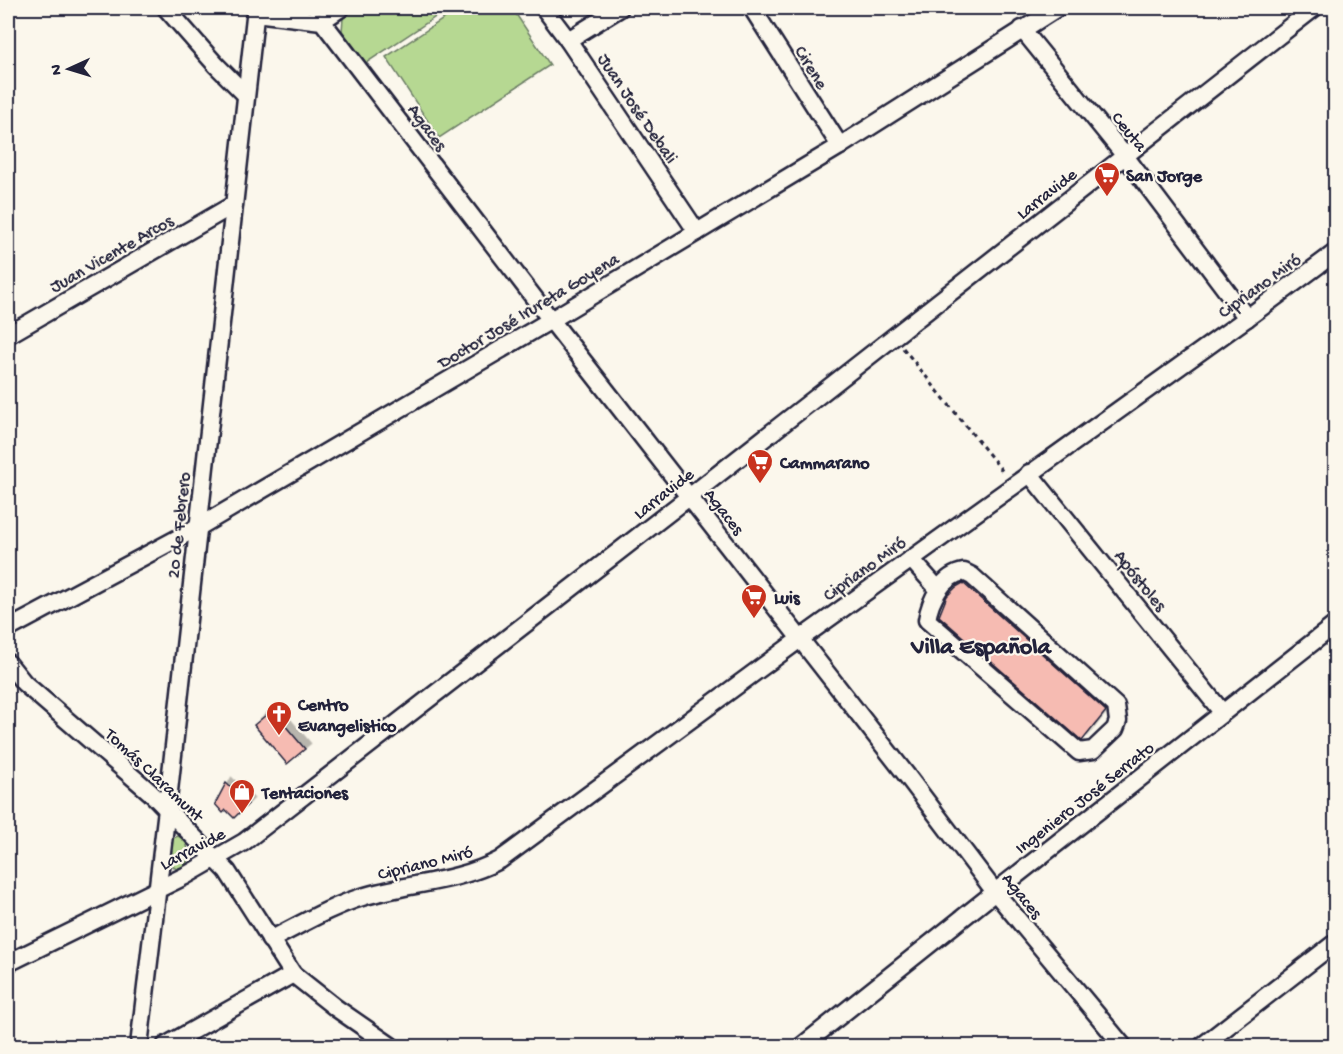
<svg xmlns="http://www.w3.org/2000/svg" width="1343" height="1054" font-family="'Gochi Hand',sans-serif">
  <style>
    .green { fill: #b6d892; stroke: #6c7d66; stroke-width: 1.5 }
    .building { fill: #f6bbb2; stroke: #22223b; stroke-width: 1.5; filter: url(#shadow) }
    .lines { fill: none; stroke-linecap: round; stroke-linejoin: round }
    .minor-casing { stroke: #22223b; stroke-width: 21 }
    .path { stroke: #22223b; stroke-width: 3; stroke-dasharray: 4.5 4.5; stroke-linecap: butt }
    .minor { stroke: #fbf7ec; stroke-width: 16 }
    .labels { text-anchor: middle; stroke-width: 4.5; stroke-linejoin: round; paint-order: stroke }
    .street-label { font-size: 18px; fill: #22223b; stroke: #fbf7ec }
    .poi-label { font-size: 18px; font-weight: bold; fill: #22223b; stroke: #fbf7ec; text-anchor: start }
    .district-label { font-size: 24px; font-weight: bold; fill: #22223b; stroke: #fbf7ec }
  </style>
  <defs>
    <filter id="shadow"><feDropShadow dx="5.5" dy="-5.5" stdDeviation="0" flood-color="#0004"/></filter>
  </defs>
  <rect width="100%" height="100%" fill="#fbf7ec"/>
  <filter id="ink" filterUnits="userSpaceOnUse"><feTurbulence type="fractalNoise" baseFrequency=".0167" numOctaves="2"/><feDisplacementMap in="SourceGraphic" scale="12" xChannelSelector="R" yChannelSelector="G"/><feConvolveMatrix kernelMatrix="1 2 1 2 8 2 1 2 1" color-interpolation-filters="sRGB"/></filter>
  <g filter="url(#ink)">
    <g class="green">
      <polygon points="354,8 449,8 366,63 342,31 343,18"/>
      <polygon points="460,8 512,8 550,65 439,138 386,57"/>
      <path d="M178,836L184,839C190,850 193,866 176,869L171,864V844L173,838Z"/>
    </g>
    <g class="building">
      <polygon points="963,583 1106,711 1082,741 939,616 947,596 956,587"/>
      <polygon points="272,710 305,749 287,764 254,725"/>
      <polygon points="226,783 248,804 234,818 226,810 223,813 215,804"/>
    </g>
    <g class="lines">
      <defs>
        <g id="minor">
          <polyline points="166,8 216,65 245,94"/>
          <polyline points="544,8 568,40 697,232"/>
          <polyline points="752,8 840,146"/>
          <polyline points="255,13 322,21 551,320 908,777 995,892 1123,1046"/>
          <polyline points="322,21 341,8"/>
          <polyline points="1022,29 1125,156 1247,318"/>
          <polyline points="568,40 620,8"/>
          <polyline points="8,335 233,205"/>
          <polyline points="1029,473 1222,712"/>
          <polyline points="911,559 938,589"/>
          <path d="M964,572L972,576L1116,706L1118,721L1115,729L1093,750L1079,752L927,620C930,600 943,575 964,572Z"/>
          <polyline points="8,629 197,528 551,320 840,146 1057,8"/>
          <polyline points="8,663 24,683 150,792 227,871 293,974 336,1008 391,1046"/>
          <path d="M270,940C300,925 330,907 362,897C408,883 456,883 500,860L800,639L1247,318L1336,252"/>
          <polyline points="8,963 185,876 244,842 689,497 1314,8"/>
          <polyline points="139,1046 167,809 256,8"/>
          <polyline points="165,1046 293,974"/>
          <polyline points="802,1046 995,892 1336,624"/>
          <polyline points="1202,1046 1336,942"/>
        </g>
      </defs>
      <use href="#minor" class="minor-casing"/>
      <polyline class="path" points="903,348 1004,473"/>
      <use href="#minor" class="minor"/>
    </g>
  </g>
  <defs>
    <symbol id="supermarket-pin" viewBox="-11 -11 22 30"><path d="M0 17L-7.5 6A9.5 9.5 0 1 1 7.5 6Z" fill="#c8321e" stroke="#fbf7ec"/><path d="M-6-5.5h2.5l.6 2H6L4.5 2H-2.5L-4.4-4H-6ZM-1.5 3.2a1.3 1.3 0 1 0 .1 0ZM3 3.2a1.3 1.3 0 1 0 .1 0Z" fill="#fff"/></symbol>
    <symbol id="church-pin" viewBox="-11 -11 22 30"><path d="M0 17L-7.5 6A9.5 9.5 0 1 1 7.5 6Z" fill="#c8321e" stroke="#fbf7ec"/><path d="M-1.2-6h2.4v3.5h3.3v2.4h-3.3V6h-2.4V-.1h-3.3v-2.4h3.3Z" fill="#fff"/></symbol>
    <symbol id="shop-pin" viewBox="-11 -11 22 30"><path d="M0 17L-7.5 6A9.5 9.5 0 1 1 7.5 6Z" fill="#c8321e" stroke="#fbf7ec"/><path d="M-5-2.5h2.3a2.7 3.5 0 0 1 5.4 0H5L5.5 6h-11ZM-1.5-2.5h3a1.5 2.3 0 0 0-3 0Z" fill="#fff"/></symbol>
  </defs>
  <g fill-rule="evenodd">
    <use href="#supermarket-pin" x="1092" y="160" width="30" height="40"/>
    <use href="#supermarket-pin" x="745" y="447" width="30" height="40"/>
    <use href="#supermarket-pin" x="739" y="582" width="30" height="40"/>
    <use href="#church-pin" x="264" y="699" width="30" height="40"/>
    <use href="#shop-pin" x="227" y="777" width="30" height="40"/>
  </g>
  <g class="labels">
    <g class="street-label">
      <text transform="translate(812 67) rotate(58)" y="6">Cirene</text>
      <text transform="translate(638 108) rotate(56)" y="6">Juan José Debali</text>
      <text transform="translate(428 127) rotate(53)" y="6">Agaces</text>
      <text transform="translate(1130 131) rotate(51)" y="6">Ceuta</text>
      <text transform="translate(1046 193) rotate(-38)" y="6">Larravide</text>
      <text transform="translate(111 253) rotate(-30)" y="6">Juan Vicente Arcos</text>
      <text transform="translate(1259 285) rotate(-36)" y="6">Cipriano Miró</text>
      <text transform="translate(528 310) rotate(-31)" y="6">Doctor José Irureta Goyena</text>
      <text transform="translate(663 493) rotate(-38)" y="6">Larravide</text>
      <text transform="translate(725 511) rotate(52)" y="6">Agaces</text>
      <text transform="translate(178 525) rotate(-84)" y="6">20 de Febrero</text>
      <text transform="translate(864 568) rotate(-36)" y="6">Cipriano Miró</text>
      <text transform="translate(1141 580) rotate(51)" y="6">Apóstoles</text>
      <text transform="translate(155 774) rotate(43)" y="6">Tomás Claramunt</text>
      <text transform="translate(1084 797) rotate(-38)" y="6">Ingeniero José Serrato</text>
      <text transform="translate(192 848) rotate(-28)" y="6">Larravide</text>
      <text transform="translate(425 862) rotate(-14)" y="6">Cipriano Miró</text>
      <text transform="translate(1023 895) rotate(51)" y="6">Agaces</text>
    </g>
    <g class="poi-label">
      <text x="1126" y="181">San Jorge</text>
      <text x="780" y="468">Cammarano</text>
      <text x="774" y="603">Luis</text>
      <text x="298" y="710">Centro<tspan x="298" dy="21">Evangelistico</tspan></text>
      <text x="262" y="798">Tentaciones</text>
    </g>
    <g class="district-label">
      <text x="981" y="653">Villa Española</text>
    </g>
  </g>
  <rect width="1343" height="1054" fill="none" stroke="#fbf7ec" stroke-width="30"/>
  <rect x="15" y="15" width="1313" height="1024" fill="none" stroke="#22223b" stroke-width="2" filter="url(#ink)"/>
  <g transform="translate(69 69) rotate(266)" stroke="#fbf7ec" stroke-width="4.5" paint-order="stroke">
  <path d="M0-4.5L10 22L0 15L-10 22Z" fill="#22223b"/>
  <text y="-9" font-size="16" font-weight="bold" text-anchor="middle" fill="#22223b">N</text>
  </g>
</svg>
